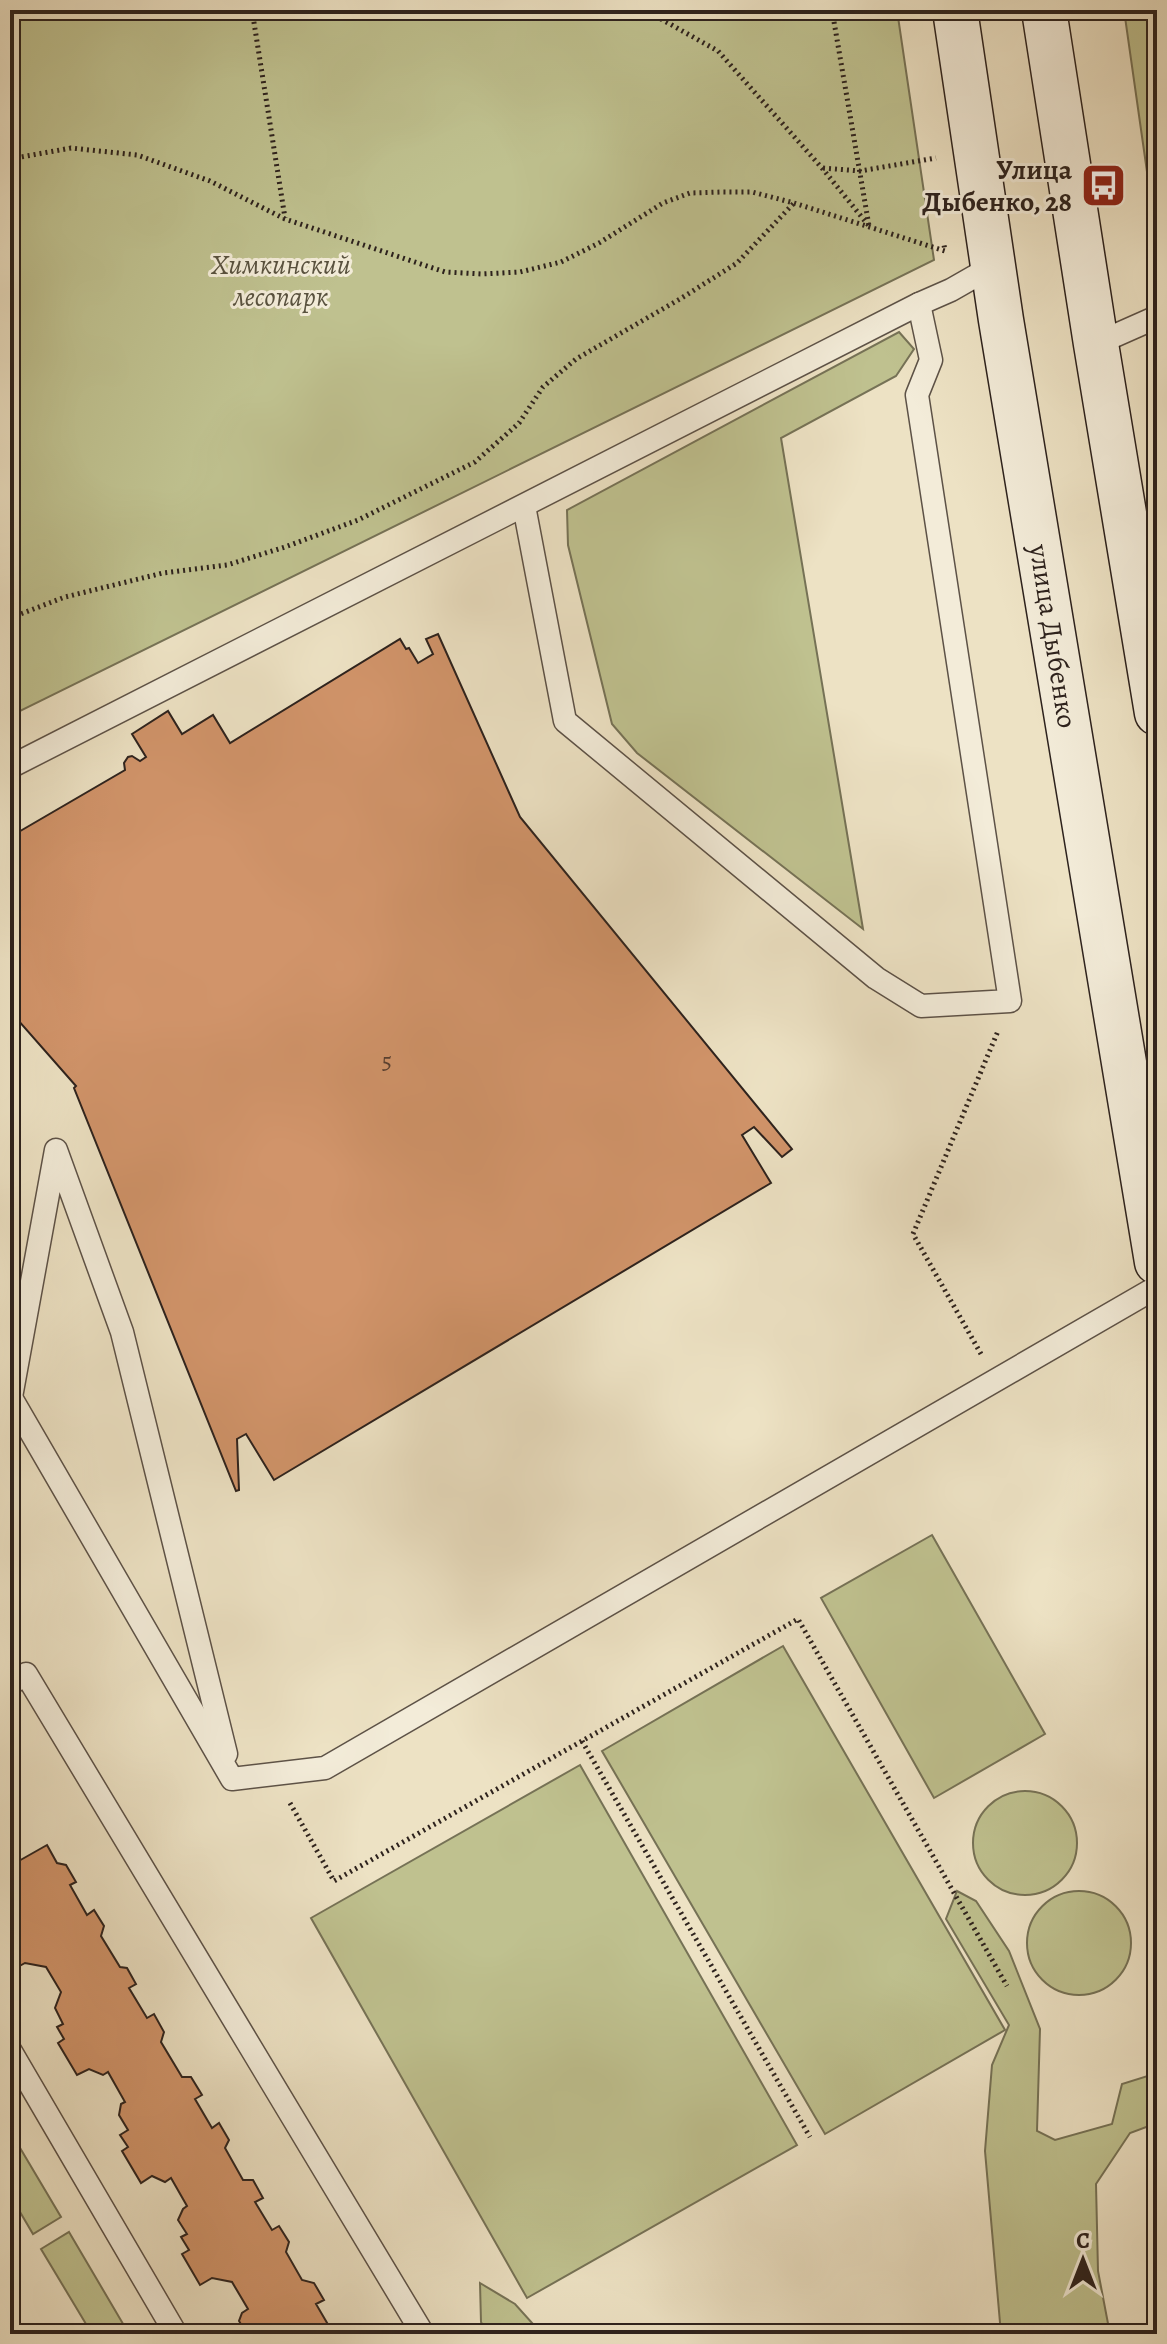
<svg xmlns="http://www.w3.org/2000/svg" width="1167" height="2344" font-family="Alegreya,serif">
  <style>
    .green { fill: #bfc18f; stroke: #767256; stroke-width: 2 }
    .building { fill: #d1946a; stroke: #2d221d; stroke-width: 2 }
    .lines { fill: none; stroke-linecap: round; stroke-linejoin: round }
    .lane-casing { stroke: #5d5247; stroke-width: 25 }
    .secondary-casing { stroke: #2d221d; stroke-width: 47 }
    .path { stroke: #2d221d; stroke-width: 5; stroke-dasharray: 2 4; stroke-linecap: butt }
    .lane { stroke: #f3ecd9; stroke-width: 22 }
    .secondary { stroke: #f3ecd9; stroke-width: 44 }
    .labels { text-anchor: middle; stroke-width: 6; stroke-linejoin: round; paint-order: stroke }
    .number-label { font-size: 24px; fill: #563e30 }
    .poi-label { font-size: 28px; font-weight: bold; fill: #2d221d; stroke: #f3ecd9; text-anchor: end }
    .park-label { font-size: 28px; font-style: italic; fill: #59523f; stroke: #f3ecd9 }
    .street-label { font-size: 28px; fill: #2d221d; stroke: #f3ecd9 }
  </style>
  <rect width="100%" height="100%" fill="#ede2c4"/>
  <filter id="stains"><feTurbulence type="fractalNoise" baseFrequency=".0025" numOctaves="4"/><feColorMatrix values="0 0 0 0 .2 0 0 0 0 .09 0 0 0 0 .02 0 0 0 .5 -.17"/></filter>
  <radialGradient id="worn" r=".72"><stop offset=".6" stop-color="#630" stop-opacity="0"/><stop offset="1" stop-color="#630" stop-opacity=".3"/></radialGradient>
  <g class="green">
    <polygon points="10,10 897,10 934,260 10,716"/>
    <polygon points="1124,10 1157,10 1157,242"/>
    <polygon points="899,332 914,349 896,376 781,438 863,929 637,753 612,724 568,545 567,510"/>
    <polygon points="932,1535 1045,1734 934,1798 821,1598"/>
    <polygon points="783,1646 1005,2030 825,2134 602,1751"/>
    <polygon points="580,1765 797,2145 527,2298 311,1918"/>
    <circle cx="1025" cy="1843" r="52"/>
    <circle cx="1079" cy="1943" r="52"/>
    <polygon points="957,1891 976,1901 1009,1951 1040,2029 1037,2131 1055,2140 1112,2124 1122,2084 1157,2073 1157,2123 1130,2133 1096,2184 1098,2271 1110,2334 1001,2334 985,2151 992,2065 1009,2025 946,1919"/>
    <polygon points="10,2131 61,2217 33,2234 10,2195"/>
    <polygon points="69,2232 129,2334 92,2334 41,2249"/>
    <polygon points="480,2283 515,2304 542,2334 487,2334 481,2322"/>
  </g>
  <g class="building">
    <polygon points="438,634 520,817 792,1149 782,1157 754,1127 742,1135 771,1183 274,1480 246,1434 237,1439 239,1490 236,1491 74,1088 76,1086 10,1011 10,837 125,770 124,763 128,757 132,756 140,761 146,757 132,734 168,711 182,734 213,715 230,743 400,639 406,649 409,648 418,663 433,654 426,639"/>
    <polygon points="47,1845 57,1863 66,1865 76,1882 70,1885 87,1915 94,1910 104,1926 101,1936 120,1967 127,1968 136,1984 129,1988 147,2018 154,2014 164,2032 161,2042 182,2077 191,2077 202,2095 195,2099 212,2128 219,2123 229,2140 225,2148 243,2180 253,2180 263,2198 255,2202 272,2230 279,2226 289,2242 286,2252 302,2280 314,2283 324,2300 316,2304 333,2333 339,2329 342,2334 247,2334 239,2321 242,2313 248,2309 232,2282 212,2278 200,2285 182,2254 189,2250 181,2237 187,2234 178,2220 183,2209 187,2206 171,2178 165,2182 152,2176 141,2183 122,2151 128,2147 120,2135 128,2130 119,2115 121,2104 125,2102 108,2072 103,2075 89,2069 77,2075 58,2043 64,2039 57,2027 63,2024 55,2008 61,1992 46,1967 25,1963 16,1968 10,1958 10,1849 17,1862"/>
  </g>
  <g class="lines">
    <defs>
      <g id="lane">
        <polyline points="1096,344 1157,317"/>
        <polyline points="524,506 565,721 876,978 921,1006 1010,1001 917,395 931,360 919,304"/>
        <polyline points="10,767 919,304 951,290 993,266"/>
        <polyline points="10,1396 232,1779 325,1768 1157,1287"/>
        <polyline points="11,1397 56,1150 122,1332 226,1754"/>
        <polyline points="10,1684 26,1674 423,2334"/>
        <polyline points="10,2050 176,2334"/>
      </g>
      <g id="secondary">
        <polyline points="955,10 1001,320 1157,1262"/>
        <polyline points="1044,10 1096,344 1157,713"/>
      </g>
    </defs>
    <use href="#lane" class="lane-casing"/>
    <use href="#secondary" class="secondary-casing"/>
    <g class="path">
      <polyline points="252,10 285,218"/>
      <polyline points="645,10 718,51 822,168 869,226"/>
      <polyline points="832,10 869,226"/>
      <polyline points="10,159 71,148 137,155 210,181 285,219 445,272 482,274 520,272 561,262 599,243 663,203 690,193 722,192 752,192 794,203 945,251 944,245"/>
      <polyline points="823,168 860,171 936,158"/>
      <polyline points="10,618 65,597 163,573 227,565 285,547 358,520 475,462 519,423 543,387 576,359 680,299 737,263 794,203"/>
      <polyline points="981,1354 913,1234 998,1031"/>
      <polyline points="582,1741 810,2137"/>
      <polyline points="290,1803 334,1881 798,1619 1007,1986"/>
    </g>
    <use href="#lane" class="lane"/>
    <use href="#secondary" class="secondary"/>
  </g>
  <defs>
    <symbol id="bus-square" viewBox="-11 -11 22 22"><rect x="-9" y="-9" width="18" height="18" rx="4" fill="#8f2418" stroke="#f3ecd9"/><path d="M-5-6H5V4H4V6H2V4H-2V6H-4V4H-5ZM-3.5-4V0h7V-4ZM-3.5 1.2v1.5H-2V1.2ZM2 1.2v1.5H3.5V1.2Z" fill="#fff"/></symbol>
  </defs>
  <g fill-rule="evenodd">
    <use href="#bus-square" x="1078" y="160" width="51" height="51"/>
  </g>
  <g class="labels">
    <g class="number-label">
      <text x="387" y="1069">5</text>
    </g>
    <g class="poi-label">
      <text x="1072" y="179">Улица<tspan x="1072" dy="32">Дыбенко, 28</tspan></text>
    </g>
    <g class="park-label">
      <text x="281" y="274">Химкинский<tspan x="281" dy="32">лесопарк</tspan></text>
    </g>
    <g class="street-label">
      <text transform="translate(1054 636) rotate(81)" y="10">улица Дыбенко</text>
    </g>
  </g>
  <rect width="1167" height="2344" fill="none" stroke="#ede2c4" stroke-width="40"/>
  <rect x="12" y="12" width="1143" height="2320" fill="none" stroke="#2d221d" stroke-width="4"/>
  <rect x="20" y="20" width="1127" height="2304" fill="none" stroke="#2d221d" stroke-width="2"/>
  <g transform="translate(1083 2260)" stroke="#f3ecd9" stroke-width="6" paint-order="stroke">
  <path d="M0-6L14 30L0 20L-14 30Z" fill="#2d221d"/>
  <text y="-12" font-size="22" font-weight="bold" text-anchor="middle" fill="#2d221d">С</text>
  </g>
  <rect width="100%" height="100%" filter="url(#stains)"/>
  <rect width="100%" height="100%" fill="url(#worn)"/>
</svg>
